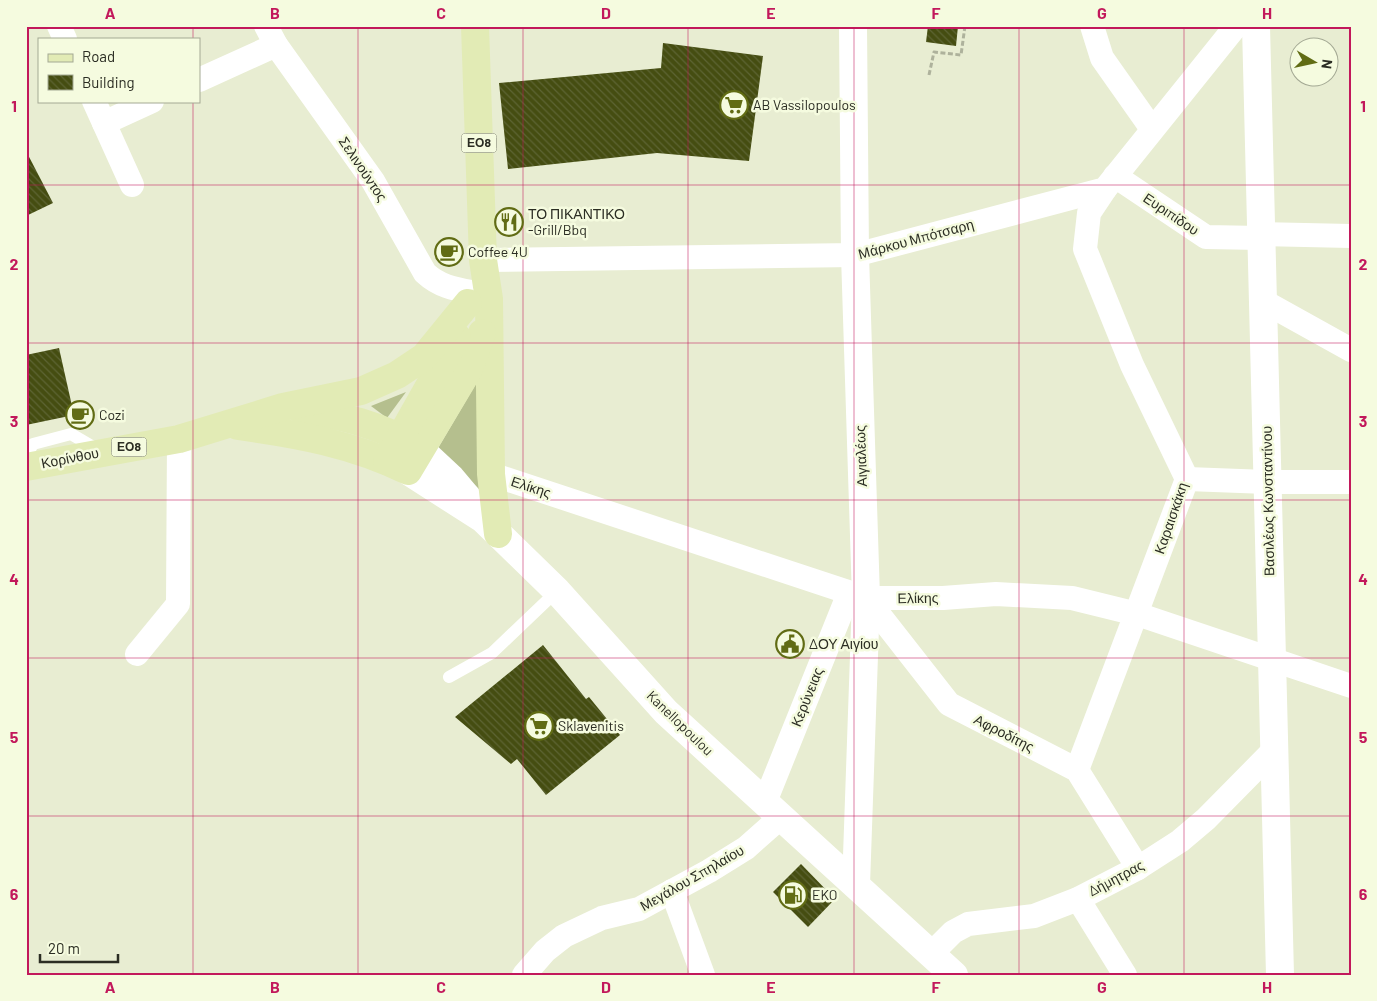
<svg xmlns="http://www.w3.org/2000/svg" width="1377" height="1001" font-family="Barlow,sans-serif">
  <style>
    .grass { fill: #b5bf8e }
    .building { fill: url(#building-back-hatch) }
    .lines { fill: none; stroke-linecap: round; stroke-linejoin: round }
    .path { stroke: #aeb29c; stroke-width: 3; stroke-dasharray: 5 2.5; stroke-linecap: butt }
    .lane { stroke: #fff; stroke-width: 12 }
    .street { stroke: #fff; stroke-width: 24 }
    .secondary { stroke: #fff; stroke-width: 28 }
    .primary { stroke: #e2ebb5; stroke-width: 28 }
    .grid { fill: none; stroke: #c2185b; stroke-width: 1; stroke-opacity: 0.55 }
    .labels { text-anchor: middle; stroke-width: 5; stroke-linejoin: round; paint-order: stroke }
    .shield { fill: #f5fbdf; stroke: #686b5b; stroke-width: 1 }
    .shield-label { font-size: 12px; font-weight: bold; fill: #2b2d23 }
    .poi-label { font-size: 14px; fill: #2b2d23; stroke: #f5fbdf; text-anchor: start }
    .street-label { font-size: 14px; fill: #2b2d23; stroke: #f5fbdf }
    .neatline { fill: none; stroke: #c2185b; stroke-width: 2 }
    .grid-label { font-size: 16px; text-anchor: middle; font-weight: bold; fill: #c2185b }
  </style>
  <defs>
    <pattern id="building-back-hatch" width="6" height="6" patternUnits="userSpaceOnUse" patternTransform="scale(1.25)"><rect width="6" height="6" fill="#454d11"/><path d="M-1 5l2 2M0 0l6 6M5-1l2 2" fill="none" stroke="#5d6433"/></pattern>
  </defs>
  <rect width="100%" height="100%" fill="#e8edd2"/>
  <g class="grass">
    <polygon points="477,382 479,489 437,450"/>
    <polygon points="406,392 387,418 371,406"/>
  </g>
  <g class="building">
    <polygon points="928,26 958,26 956,46 926,42"/>
    <polygon points="663,43 763,56 749,161 657,153 508,169 499,83 661,68"/>
    <polygon points="26,151 53,203 26,216"/>
    <polygon points="59,348 74,415 26,425 26,355"/>
    <polygon points="543,645 586,699 589,697 620,735 546,795 517,759 511,764 455,717"/>
    <polygon points="801,864 835,899 808,927 773,892"/>
  </g>
  <g class="lines">
    <polyline class="path" points="929,75 934,52 961,55 965,26"/>
    <g class="lane">
      <polyline points="26,457 33,444 71,434 100,451"/>
      <polyline points="449,677 492,653 557,591"/>
    </g>
    <g class="street">
      <polyline points="59,26 65,39"/>
      <path d="M266,26L276,45L373,181L425,273C439,286 454,289 472,292"/>
      <polyline points="1092,26 1102,58 1152,129"/>
      <polyline points="199,80 276,45"/>
      <polyline points="94,101 132,185"/>
      <polyline points="104,123 152,101"/>
      <polyline points="1115,176 1206,237 1261,238"/>
      <polyline points="1261,234 1351,236"/>
      <polyline points="483,260 855,255 1105,189 1236,26"/>
      <polyline points="1263,301 1351,350"/>
      <polyline points="491,474 866,598 943,598 996,594 1072,598 1137,614 1351,686"/>
      <polyline points="1187,479 1267,482 1351,482"/>
      <polyline points="866,598 949,704 1077,770 1138,868"/>
      <polyline points="137,654 178,604 179,439"/>
      <polyline points="1077,770 1187,479 1132,365 1085,249 1089,213 1105,189"/>
      <polyline points="765,802 849,593"/>
      <polyline points="672,891 703,975"/>
      <polyline points="1078,899 1125,975"/>
      <polyline points="931,954 953,932 968,924 1034,916 1078,899 1138,868 1180,841 1206,819 1274,750"/>
      <polyline points="524,975 545,951 564,936 602,918 639,909 709,871 746,848 781,817"/>
    </g>
    <g class="secondary">
      <polyline points="853,26 855,255 866,598 856,885"/>
      <polyline points="1256,26 1280,975"/>
      <polyline points="421,450 451,478 467,497"/>
      <polyline points="408,471 483,519 557,591 666,712 954,975"/>
    </g>
    <g class="primary">
      <polyline points="475,26 483,260 489,299 491,474 498,534"/>
      <path d="M300,409C340,416 381,424 415,447"/>
      <path d="M238,426C297,434 353,444 408,471L469,369L482,333"/>
      <polyline points="387,461 457,337"/>
      <polyline points="26,467 179,439 283,407 361,391 397,375 424,357 468,303"/>
    </g>
  </g>
  <path class="grid" d="M193,26V39M358,26V975M523,26V975M688,26V975M854,26V975M1019,26V975M1184,26V975M193,101V975M26,185H1351M26,343H1351M26,500H1351M26,658H1351M26,816H1351"/>
  <defs>
    <symbol id="supermarket-ring" viewBox="-11 -11 22 22"><circle r="9.5" fill="#f5fbdf" stroke="#616c14" stroke-width="1.5"/><path d="M-6-5.5h2.5l.6 2H6L4.5 2H-2.5L-4.4-4H-6ZM-1.5 3.2a1.3 1.3 0 1 0 .1 0ZM3 3.2a1.3 1.3 0 1 0 .1 0Z" fill="#616c14"/></symbol>
    <symbol id="restaurant-ring" viewBox="-11 -11 22 22"><circle r="9.5" fill="#f5fbdf" stroke="#616c14" stroke-width="1.5"/><path d="M-5-6h1v4h1v-4h1v4h1v-4h1v5L-1.5 .5V6h-2V.5L-5-1ZM5-6V6H3V1.5H1.5Q1.5-4 5-6Z" fill="#616c14"/></symbol>
    <symbol id="cafe-ring" viewBox="-11 -11 22 22"><circle r="9.5" fill="#f5fbdf" stroke="#616c14" stroke-width="1.5"/><path d="M-5.5-4.5H6V0H3Q3 3.5 0 3.5H-2.5Q-5.5 3.5-5.5 0ZM3-3.2v2h1.7v-2ZM-6 4.5H4V6H-6Z" fill="#616c14"/></symbol>
    <symbol id="civic-ring" viewBox="-11 -11 22 22"><circle r="9.5" fill="#f5fbdf" stroke="#616c14" stroke-width="1.5"/><path d="M-.6-6.5H3V-4.5H.6V-3L4-1V1h2V6H-6V1h2V-1L-.6-3ZM-1.2 2.5V6h2.4V2.5Z" fill="#616c14"/></symbol>
    <symbol id="fuel-ring" viewBox="-11 -11 22 22"><circle r="9.5" fill="#f5fbdf" stroke="#616c14" stroke-width="1.5"/><path d="M-5.5-6h7V0h2V4h1.3V-2.5L3-4.5l.8-.8L6-3V5H2.5V1h-1V6h-7ZM-4.2-4.7v3.2H.2V-4.7Z" fill="#616c14"/></symbol>
  </defs>
  <g fill-rule="evenodd">
    <use href="#supermarket-ring" x="718" y="89" width="32" height="32"/>
    <use href="#restaurant-ring" x="493" y="206" width="32" height="32"/>
    <use href="#cafe-ring" x="433" y="236" width="32" height="32"/>
    <use href="#cafe-ring" x="64" y="399" width="32" height="32"/>
    <use href="#civic-ring" x="774" y="628" width="32" height="32"/>
    <use href="#supermarket-ring" x="523" y="710" width="32" height="32"/>
    <use href="#fuel-ring" x="777" y="879" width="32" height="32"/>
  </g>
  <g class="labels">
    <g class="shield">
      <rect x="461.5" y="133.5" width="35" height="19" rx="4"/>
      <rect x="111.5" y="437.5" width="35" height="19" rx="4"/>
    </g>
    <g class="shield-label">
      <text x="479" y="147">ΕΟ8</text>
      <text x="129" y="451">ΕΟ8</text>
    </g>
    <g class="poi-label">
      <text x="753" y="110">AB Vassilopoulos</text>
      <text x="528" y="219">ΤΟ ΠΙΚΑΝΤΙΚΟ<tspan x="528" dy="16">-Grill/Bbq</tspan></text>
      <text x="468" y="257">Coffee 4U</text>
      <text x="99" y="420">Cozi</text>
      <text x="809" y="649">ΔΟΥ Αιγίου</text>
      <text x="558" y="731">Sklavenitis</text>
      <text x="812" y="900">EKO</text>
    </g>
    <g class="street-label">
      <text transform="translate(363 169) rotate(56)" y="5">Σελινούντος</text>
      <text transform="translate(1171 214) rotate(34)" y="5">Ευριπίδου</text>
      <text transform="translate(916 239) rotate(-15)" y="5">Μάρκου Μπότσαρη</text>
      <text transform="translate(861 456) rotate(-92)" y="5">Αιγιαλέως</text>
      <text transform="translate(70 458) rotate(-11)" y="5">Κορίνθου</text>
      <text transform="translate(531 487) rotate(18)" y="5">Ελίκης</text>
      <text transform="translate(1268 501) rotate(-91)" y="5">Βασιλέως Κωνσταντίνου</text>
      <text transform="translate(1171 518) rotate(-71)" y="5">Καραισκάκη</text>
      <text transform="translate(918 598) rotate(-1)" y="5">Ελίκης</text>
      <text transform="translate(807 697) rotate(-68)" y="5">Κερύνειας</text>
      <text transform="translate(680 723) rotate(44)" y="5">Kanellopoulou</text>
      <text transform="translate(1004 733) rotate(27)" y="5">Αφροδίτης</text>
      <text transform="translate(692 878) rotate(-30)" y="5">Μεγάλου Σπηλαίου</text>
      <text transform="translate(1116 878) rotate(-28)" y="5">Δήμητρας</text>
    </g>
  </g>
  <rect width="1377" height="1001" fill="none" stroke="#f5fbdf" stroke-width="55"/>
  <rect x="38" y="38" width="162" height="65" fill="#f5fbdf" stroke="#a4a994"/>
  <rect x="48" y="54" width="25" height="8" fill="#e2ebb5" stroke="#a4a994"/>
  <text x="82" y="62" font-size="15" fill="#2b2d23">Road</text>
  <rect x="48" y="75" width="25" height="15" fill="url(#building-back-hatch)" stroke="#a4a994"/>
  <text x="82" y="88" font-size="15" fill="#2b2d23">Building</text>
  <g transform="translate(1314 62) rotate(99)"><circle r="24" fill="#f5fbdf" stroke="#a4a994"/>
  <path d="M0-4L9 19L0 12L-9 19Z" fill="#616c14"/>
  <text y="-8" font-size="14" font-weight="bold" text-anchor="middle" fill="#2b2d23">N</text>
  </g>
  <path d="M40 954v8h78v-8" fill="none" stroke="#2b2d23" stroke-width="2.5"/>
  <text x="48" y="954" font-size="15" fill="#2b2d23" stroke="#f5fbdf" stroke-width="4" paint-order="stroke">20 m</text>
  <rect x="28" y="28" width="1322" height="946" class="neatline"/>
  <g class="grid-label">
    <text x="110" y="19">A</text>
    <text x="275" y="19">B</text>
    <text x="441" y="19">C</text>
    <text x="606" y="19">D</text>
    <text x="771" y="19">E</text>
    <text x="936" y="19">F</text>
    <text x="1102" y="19">G</text>
    <text x="1267" y="19">H</text>
    <text x="14" y="112">1</text>
    <text x="1363" y="112">1</text>
    <text x="14" y="270">2</text>
    <text x="1363" y="270">2</text>
    <text x="14" y="427">3</text>
    <text x="1363" y="427">3</text>
    <text x="14" y="585">4</text>
    <text x="1363" y="585">4</text>
    <text x="14" y="743">5</text>
    <text x="1363" y="743">5</text>
    <text x="14" y="900">6</text>
    <text x="1363" y="900">6</text>
    <text x="110" y="993">A</text>
    <text x="275" y="993">B</text>
    <text x="441" y="993">C</text>
    <text x="606" y="993">D</text>
    <text x="771" y="993">E</text>
    <text x="936" y="993">F</text>
    <text x="1102" y="993">G</text>
    <text x="1267" y="993">H</text>
  </g>
</svg>
